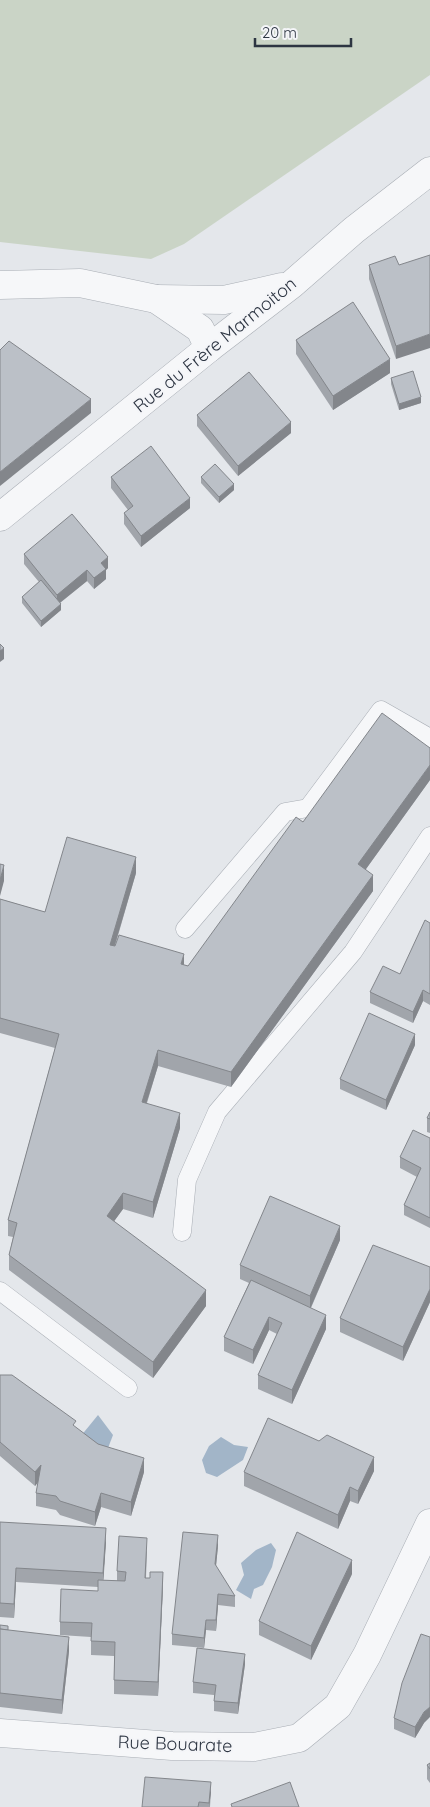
<svg xmlns="http://www.w3.org/2000/svg" width="430" height="1807" font-family="Quicksand,sans-serif">
  <style>
    .green { fill: #cad4c6 }
    .water { fill: #a2b5c8 }
    .lines { fill: none; stroke-linecap: round; stroke-linejoin: round }
    .lane-casing { stroke: #a9aeb5; stroke-width: 19 }
    .street-casing { stroke: #a9aeb5; stroke-width: 29 }
    .lane { stroke: #f6f7f9; stroke-width: 18 }
    .street { stroke: #f6f7f9; stroke-width: 28 }
    .wall { fill: #a1a5ab }
    .shaded-wall { fill: #83868b }
    .building { fill: #bbc0c7; stroke: #83868b }
    .labels { text-anchor: middle; stroke-width: 4; stroke-linejoin: round; paint-order: stroke }
    .street-label { font-size: 18px; fill: #2d3542; stroke: #f4f5f8 }
  </style>
  <rect width="100%" height="100%" fill="#e4e7eb"/>
  <polygon class="green" points="0,0 430,0 430,75 184,244 151,259 0,242"/>
  <g class="water">
    <polygon points="98,1415 113,1435 105,1456 76,1442"/>
    <polygon points="221,1437 234,1445 248,1447 243,1460 217,1477 206,1473 202,1460 209,1446"/>
    <polygon points="271,1543 276,1550 272,1567 263,1585 254,1589 251,1599 236,1590 244,1575 241,1563 256,1550"/>
  </g>
  <g class="lines">
    <defs>
      <g id="lane">
        <polyline points="185,929 285,812 308,808 381,710 430,738"/>
        <polyline points="182,1232 187,1180 217,1112 353,952 430,836"/>
        <polyline points="0,1291 128,1388"/>
      </g>
      <g id="street">
        <polyline points="0,285 80,283 156,299 200,329 209,348"/>
        <polyline points="156,299 224,300 282,287"/>
        <polyline points="0,517 209,348 291,285 354,230 430,171"/>
        <polyline points="0,1733 172,1746 254,1747 299,1738 338,1706 367,1655 430,1523"/>
      </g>
    </defs>
    <use href="#lane" class="lane-casing"/>
    <use href="#street" class="street-casing"/>
    <use href="#lane" class="lane"/>
    <use href="#street" class="street"/>
  </g>
  <g class="wall">
    <polygon points="369,265 399,265 396,359 369,279"/>
    <polygon points="296,340 390,373 333,410 296,354"/>
    <polygon points="391,378 421,403 399,410 391,384"/>
    <polygon points="197,415 291,433 238,476 197,426"/>
    <polygon points="111,477 190,508 141,547 124,524 124,513 128,510 111,488"/>
    <polygon points="201,477 234,490 219,503 201,483"/>
    <polygon points="24,554 108,568 106,570 106,579 94,589 87,581 60,603 61,610 41,627 22,603 22,597 39,582 24,564"/>
    <polygon points="430,780 366,869 373,891 231,1087 158,1066 147,1103 180,1128 153,1218 123,1209 114,1221 206,1306 153,1378 9,1270 9,1255 13,1237 8,1236 8,1220 55,1048 0,1033 0,899 45,912 136,873 115,946 188,966 303,822"/>
    <polygon points="430,923 430,1005 423,1001 413,1023 370,1003 370,992 400,974"/>
    <polygon points="415,1045 386,1110 340,1089 340,1079"/>
    <polygon points="430,1112 430,1133 427,1132 427,1118"/>
    <polygon points="430,1138 430,1228 404,1215 404,1205 417,1177 400,1168 400,1157"/>
    <polygon points="340,1240 311,1308 326,1329 292,1404 258,1389 258,1375 277,1334 269,1330 253,1364 224,1351 224,1337 249,1283 240,1279 240,1265"/>
    <polygon points="430,1267 430,1302 403,1361 340,1332 340,1318"/>
    <polygon points="0,1375 98,1444 144,1472 131,1516 101,1507 95,1526 60,1515 56,1510 36,1506 36,1493 38,1482 35,1486 0,1456"/>
    <polygon points="319,1441 374,1471 358,1504 350,1501 338,1529 244,1486 244,1472"/>
    <polygon points="0,1522 106,1542 103,1580 117,1581 117,1571 147,1551 146,1578 163,1586 158,1696 114,1694 114,1656 91,1655 91,1637 60,1635 60,1622 98,1591 98,1587 16,1582 14,1618 0,1617"/>
    <polygon points="218,1546 216,1566 235,1596 235,1607 218,1605 216,1631 206,1630 204,1648 172,1645 172,1634"/>
    <polygon points="352,1574 311,1660 259,1635 259,1621"/>
    <polygon points="0,1625 8,1630 69,1651 62,1714 0,1707"/>
    <polygon points="245,1664 238,1714 214,1711 214,1695 193,1693 193,1682"/>
    <polygon points="394,1718 424,1723 415,1738 394,1729"/>
    <polygon points="430,1763 430,1783 427,1779 427,1765"/>
    <polygon points="211,1792 210,1807 142,1807"/>
  </g>
  <g class="shaded-wall">
    <polygon points="430,334 430,348 396,359 396,346"/>
    <polygon points="390,359 390,373 333,410 333,396"/>
    <polygon points="421,397 421,403 399,410 399,404"/>
    <polygon points="91,399 91,413 0,486 0,472"/>
    <polygon points="291,422 291,433 238,476 238,466"/>
    <polygon points="234,484 234,490 219,503 219,497"/>
    <polygon points="190,498 190,508 141,547 141,536"/>
    <polygon points="108,557 108,568 106,570 106,579 94,589 94,578 101,563"/>
    <polygon points="87,570 87,581 57,605 57,595"/>
    <polygon points="61,604 61,610 41,627 41,621"/>
    <polygon points="4,648 4,659 0,662 0,651"/>
    <polygon points="430,765 430,780 358,880 358,864"/>
    <polygon points="136,857 136,873 110,961 110,945"/>
    <polygon points="4,865 4,881 0,896 0,880"/>
    <polygon points="373,875 373,891 231,1087 231,1072"/>
    <polygon points="184,954 184,969 181,964"/>
    <polygon points="423,990 423,1001 413,1023 413,1012"/>
    <polygon points="415,1034 415,1045 386,1110 386,1100"/>
    <polygon points="158,1050 158,1066 142,1117 142,1102"/>
    <polygon points="180,1113 180,1128 153,1218 153,1202"/>
    <polygon points="123,1193 123,1209 107,1231 107,1216"/>
    <polygon points="340,1226 340,1240 310,1309 310,1296"/>
    <polygon points="430,1289 430,1302 403,1361 403,1347"/>
    <polygon points="206,1290 206,1306 153,1378 153,1362"/>
    <polygon points="326,1315 326,1329 292,1404 292,1390"/>
    <polygon points="269,1317 269,1330 253,1364 253,1350"/>
    <polygon points="374,1457 374,1471 358,1504 358,1491"/>
    <polygon points="144,1458 144,1472 131,1516 131,1502"/>
    <polygon points="41,1465 41,1479 35,1486 35,1472"/>
    <polygon points="350,1487 350,1501 338,1529 338,1515"/>
    <polygon points="101,1493 101,1507 95,1526 95,1512"/>
    <polygon points="106,1528 106,1542 103,1587 103,1573"/>
    <polygon points="218,1535 218,1546 215,1575 215,1564"/>
    <polygon points="352,1560 352,1574 311,1660 311,1646"/>
    <polygon points="16,1568 16,1582 14,1618 14,1604"/>
    <polygon points="163,1572 163,1586 158,1696 158,1682"/>
    <polygon points="218,1594 218,1605 216,1631 216,1620"/>
    <polygon points="206,1620 206,1630 204,1648 204,1638"/>
    <polygon points="69,1637 69,1651 62,1714 62,1700"/>
    <polygon points="245,1654 245,1664 238,1714 238,1703"/>
    <polygon points="430,1707 430,1717 424,1723 415,1738 415,1727 424,1712"/>
    <polygon points="211,1782 211,1792 209,1807 209,1803"/>
  </g>
  <g class="building">
    <polygon points="430,255 430,334 396,346 369,265 395,256 399,265"/>
    <polygon points="353,302 390,359 333,396 296,340"/>
    <polygon points="9,341 91,399 0,472 0,350"/>
    <polygon points="413,371 421,397 399,404 391,378"/>
    <polygon points="249,372 291,422 238,466 197,415"/>
    <polygon points="151,446 190,498 141,536 124,513 133,506 111,477"/>
    <polygon points="215,464 234,484 219,497 201,477"/>
    <polygon points="72,514 108,557 101,563 106,569 94,578 87,570 57,595 24,554"/>
    <polygon points="41,580 61,604 41,621 22,597"/>
    <polygon points="0,644 4,648 0,651"/>
    <polygon points="382,713 430,748 430,765 358,864 373,875 231,1072 158,1050 142,1102 180,1113 153,1202 123,1193 107,1216 206,1290 153,1362 9,1255 17,1223 8,1220 59,1034 0,1018 0,899 45,912 67,837 136,857 110,945 115,946 119,935 184,954 181,964 188,966 296,817 303,822"/>
    <polygon points="0,864 4,865 0,880"/>
    <polygon points="425,920 430,923 430,994 423,990 413,1012 370,992 383,966 400,974"/>
    <polygon points="369,1013 415,1034 386,1100 340,1079"/>
    <polygon points="430,1112 430,1119 427,1118"/>
    <polygon points="413,1130 430,1138 430,1218 404,1205 421,1168 400,1157"/>
    <polygon points="270,1196 340,1226 310,1296 240,1265"/>
    <polygon points="373,1245 430,1267 430,1289 403,1347 340,1318"/>
    <polygon points="251,1280 326,1315 292,1390 258,1375 282,1323 269,1317 253,1350 224,1337"/>
    <polygon points="0,1375 12,1375 76,1421 73,1425 98,1444 144,1458 131,1502 101,1493 95,1512 60,1501 56,1496 36,1493 41,1465 35,1472 0,1442"/>
    <polygon points="268,1418 319,1441 327,1435 374,1457 358,1491 350,1487 338,1515 244,1472"/>
    <polygon points="0,1522 106,1528 103,1573 16,1568 14,1604 0,1603"/>
    <polygon points="183,1532 218,1535 215,1564 235,1596 218,1594 216,1620 206,1620 204,1638 172,1634"/>
    <polygon points="297,1532 352,1560 311,1646 259,1621"/>
    <polygon points="119,1536 147,1538 145,1578 150,1578 150,1572 163,1572 158,1682 114,1680 115,1642 91,1641 92,1623 60,1622 61,1589 98,1591 98,1580 125,1581 126,1572 117,1571"/>
    <polygon points="0,1625 8,1626 8,1630 0,1629"/>
    <polygon points="0,1629 69,1637 62,1700 0,1693"/>
    <polygon points="421,1634 430,1637 430,1707 424,1712 415,1727 394,1718 402,1683"/>
    <polygon points="197,1648 245,1654 238,1703 214,1701 216,1685 193,1682"/>
    <polygon points="430,1763 430,1769 427,1765"/>
    <polygon points="145,1777 211,1782 209,1803 199,1802 198,1807 142,1807"/>
    <polygon points="290,1782 299,1807 232,1807 231,1804"/>
  </g>
  <g class="labels">
    <g class="street-label">
      <text transform="translate(215 345) rotate(-39)" y="6">Rue du Frère Marmoiton</text>
      <text transform="translate(175 1744) rotate(2)" y="6">Rue Bouarate</text>
    </g>
  </g>
  <path d="M255 38v8h96v-8" fill="none" stroke="#2d3542" stroke-width="2.5"/>
  <text x="262" y="38" font-size="15" fill="#2d3542" stroke="#f4f5f8" stroke-width="4" paint-order="stroke">20 m</text>
</svg>
